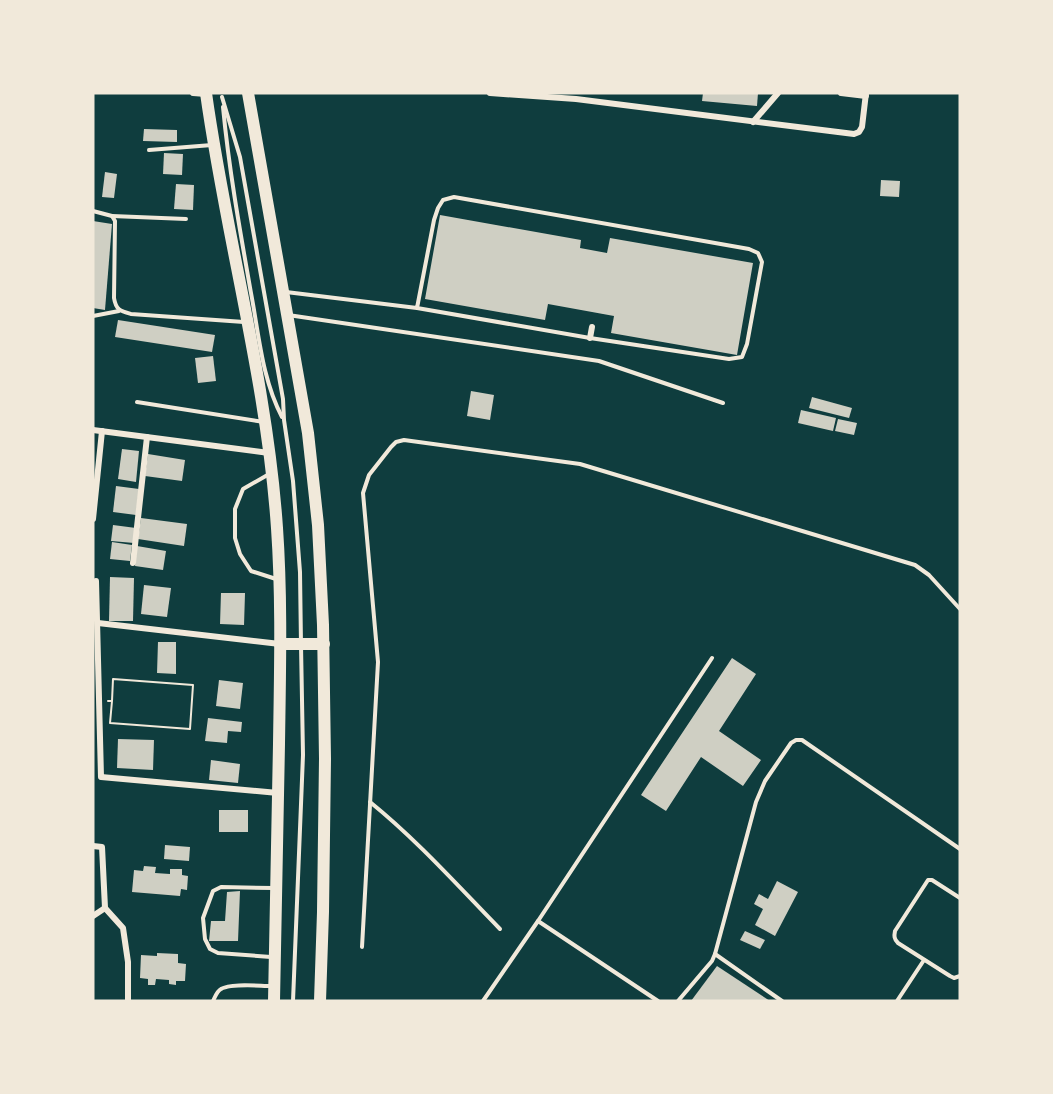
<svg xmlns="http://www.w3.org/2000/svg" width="1053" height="1094" font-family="Raleway,sans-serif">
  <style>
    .building { fill: #cfcfc3 }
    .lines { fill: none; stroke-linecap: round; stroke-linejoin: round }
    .path { stroke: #f1e9da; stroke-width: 2 }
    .service { stroke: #f1e9da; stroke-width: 4 }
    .minor { stroke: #f1e9da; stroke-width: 6 }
    .trunk { stroke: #f1e9da; stroke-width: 12 }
  </style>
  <rect width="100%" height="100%" fill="#0f3d3e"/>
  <g class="building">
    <polygon points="703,93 758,93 757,106 702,101"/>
    <polygon points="144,129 177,130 177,142 143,141"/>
    <polygon points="164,153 183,154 182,175 163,174"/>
    <polygon points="105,172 117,174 114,198 102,197"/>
    <polygon points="881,180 900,181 899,197 880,196"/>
    <polygon points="176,184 194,185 193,210 174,209"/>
    <polygon points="440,215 581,240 580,248 607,253 610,238 753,263 737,355 611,333 614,316 548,304 545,320 425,299"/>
    <polygon points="93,221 112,224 105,310 93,308"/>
    <polygon points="118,320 215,335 212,352 115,337"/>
    <polygon points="213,356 216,381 198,383 195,358"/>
    <polygon points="471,391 494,395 490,420 467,416"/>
    <polygon points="812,397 852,408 849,418 809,408"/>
    <polygon points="801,410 836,418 833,431 798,423"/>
    <polygon points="838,419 857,423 854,435 835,431"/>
    <polygon points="122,449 139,451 136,482 118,479"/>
    <polygon points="148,454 185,460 182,481 145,476"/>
    <polygon points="116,486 139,489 136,515 113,512"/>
    <polygon points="141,518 187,524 184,546 138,539"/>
    <polygon points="113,525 136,528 134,543 111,541"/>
    <polygon points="112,542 132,545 130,561 110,559"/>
    <polygon points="137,546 166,551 163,570 135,566"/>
    <polygon points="110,577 134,578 133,621 109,621"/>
    <polygon points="144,585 171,588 167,617 141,614"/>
    <polygon points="221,593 245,593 244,625 220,624"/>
    <polygon points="158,642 176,642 176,674 157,673"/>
    <polygon points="732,658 756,674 719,731 761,760 743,786 701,757 666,811 641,795"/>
    <polygon points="219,680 243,683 240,709 216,706"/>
    <polygon points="208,718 242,722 241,732 228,731 227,743 205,741"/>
    <polygon points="118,739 154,740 153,770 117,768"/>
    <polygon points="211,760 240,764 238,783 209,780"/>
    <rect x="219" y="810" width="29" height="22"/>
    <polygon points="165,845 190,847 189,861 164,859"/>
    <polygon points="144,866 156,867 155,873 170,874 170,869 182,869 182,875 188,876 187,890 181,889 180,896 132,892 134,870 143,871"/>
    <polygon points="777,881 798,892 775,936 755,925 763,909 754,904 759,894 768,899"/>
    <polygon points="240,891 238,941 209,941 211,921 225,921 227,892"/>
    <polygon points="745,931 765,940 760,949 740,940"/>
    <polygon points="157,953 178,954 178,963 186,964 185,981 176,981 176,985 169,984 169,980 156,979 155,985 148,985 148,979 140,978 141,955 157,956"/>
    <polygon points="717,966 770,1001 691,1001"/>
  </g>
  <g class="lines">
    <polyline class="path" points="108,701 112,701 113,679 193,685 190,729 110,723 112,701"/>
    <g class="service">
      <polyline points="222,97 240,157 283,399 284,420 293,481 300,572 301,645 303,755 293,1001"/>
      <path d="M223,107C229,170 240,231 251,293C259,335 262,379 282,417"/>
      <polyline points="149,150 212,145"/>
      <path d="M93,211L112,216L115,221L114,298C116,310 120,311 131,314L244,322"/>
      <polyline points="112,216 186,219"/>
      <polyline points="286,292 417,308 590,338 729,359 742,357 747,344 762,262 758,253 749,249 454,197 443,200 438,208 434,220 417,308"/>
      <polyline points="288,315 599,361 723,403"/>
      <polyline points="93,316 119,311"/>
      <polyline points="137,402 264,422"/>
      <polyline points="271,473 243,489 235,509 235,538 240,554 251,571 276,579"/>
      <path d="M370,802C417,840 458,886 500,929"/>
      <path d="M960,898L932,880H928L895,931C894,936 894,939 898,943L950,976L954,978L960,976"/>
      <polyline points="362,947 378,662 363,493 369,475 391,447 396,442 404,440 580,464 915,565 929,575 960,609"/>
      <polyline points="715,954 782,1001"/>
      <polyline points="271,957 218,953 210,949 205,939 203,918 213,891 221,887 273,888"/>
      <path d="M213,1001C215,997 217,991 221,989C231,983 259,986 271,986"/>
      <polyline points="483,1001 538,921"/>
      <polyline points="658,1001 538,921 712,658"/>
      <polyline points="678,1001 706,968 712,961 715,954 756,802 765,781 791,743 796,740 802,740 960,849"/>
      <polyline points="897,1001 924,960"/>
    </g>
    <g class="minor">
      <polyline points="193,93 206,94"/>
      <polyline points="490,93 576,99 854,134 859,132 862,127 866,93"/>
      <polyline points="841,93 866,96"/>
      <polyline points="753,122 778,93"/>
      <polyline points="590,338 592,327"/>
      <polyline points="93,430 269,453"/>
      <polyline points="93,519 102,431"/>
      <polyline points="133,563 147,437"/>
      <polyline points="96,581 101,777 278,793"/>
      <polyline points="98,623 280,644"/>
      <polyline points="93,846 102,847 105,908 123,928 128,962 128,1001"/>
      <polyline points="93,916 105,908"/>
    </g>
    <g class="trunk">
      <path d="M206,93C226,238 267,381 277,528C282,600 280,672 279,744C277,830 276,915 274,1001"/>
      <polyline points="248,93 308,433 318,525 323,625 325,759 323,912 320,1001"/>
      <polyline points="280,644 324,644"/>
    </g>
  </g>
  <rect width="1053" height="1094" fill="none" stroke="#f1e9da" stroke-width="189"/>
</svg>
